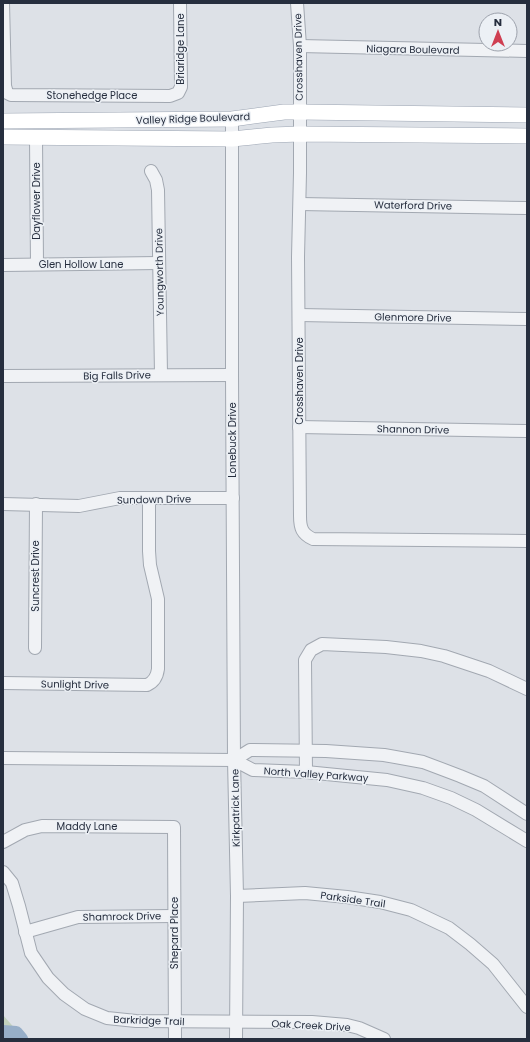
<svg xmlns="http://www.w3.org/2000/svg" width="530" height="1042" font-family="Poppins,sans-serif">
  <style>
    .green { fill: #c2d1be }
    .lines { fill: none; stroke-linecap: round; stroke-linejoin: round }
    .river { stroke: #97aec8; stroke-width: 14 }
    .minor-casing { stroke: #a2a8b1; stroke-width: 14 }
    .major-casing { stroke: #9ca5b3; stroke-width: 16 }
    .minor { stroke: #f0f2f5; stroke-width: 12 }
    .major { stroke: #fff; stroke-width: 15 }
    .labels { text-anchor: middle; stroke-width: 3; stroke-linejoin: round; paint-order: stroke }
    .street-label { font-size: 10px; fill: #262e3e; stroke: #ecf0f5 }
  </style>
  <rect width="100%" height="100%" fill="#dde1e7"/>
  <polygon class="green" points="3,1015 24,1039 3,1039"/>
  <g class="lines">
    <polyline class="river" points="3,1032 16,1033 21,1039"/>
    <defs>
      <g id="minor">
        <polyline points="3,3 5,86 7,93 11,95 170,96 178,93 181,87 180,3"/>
        <path d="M297,3L300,46V173L298,257L300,516C300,528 302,534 313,539L527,541"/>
        <polyline points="300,46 527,51"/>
        <polyline points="232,119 232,375 234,760 237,896 236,1039"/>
        <polyline points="36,137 37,264"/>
        <polyline points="151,171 156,180 158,190 161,374"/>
        <polyline points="300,204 527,208"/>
        <polyline points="3,265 159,263"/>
        <polyline points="299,315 527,319"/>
        <polyline points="3,376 232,375"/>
        <polyline points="299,427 527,431"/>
        <polyline points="3,504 79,506 120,498 233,498"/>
        <polyline points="35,648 36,504"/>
        <path d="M3,683L147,685C154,682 157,677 158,669V599L150,565L149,551V498"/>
        <polyline points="3,758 234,760 253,770 306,772 387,780 423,788 451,798 476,810 527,841"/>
        <polyline points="234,760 250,750 326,751 384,755 423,762 460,776 484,786 527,814"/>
        <polyline points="306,772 305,660 311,650 322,644 386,647 421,651 444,656 489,671 527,689"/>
        <polyline points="3,842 25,830 42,826 174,827 175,1039"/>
        <polyline points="3,872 12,883 19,906 31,953 48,978 64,994 85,1009 107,1018 136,1021 312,1022 347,1025 359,1028 384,1039"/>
        <polyline points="237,896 305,893 347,897 380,902 411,910 449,928 470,944 493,964 527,1007"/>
        <polyline points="25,932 78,917 174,916"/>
      </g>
      <g id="major">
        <polyline points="3,121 232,119 284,112 299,112 527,115"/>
        <polyline points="3,137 232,139 272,135 300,134 527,136"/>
      </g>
    </defs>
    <use href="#minor" class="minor-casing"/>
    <use href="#major" class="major-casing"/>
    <use href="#minor" class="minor"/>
    <use href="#major" class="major"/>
  </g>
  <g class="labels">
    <g class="street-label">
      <text transform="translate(180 49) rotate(-90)" y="4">Briaridge Lane</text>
      <text transform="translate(413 49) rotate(1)" y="4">Niagara Boulevard</text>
      <text transform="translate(298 57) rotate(-91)" y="4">Crosshaven Drive</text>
      <text x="92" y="99">Stonehedge Place</text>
      <text transform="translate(193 118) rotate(-2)" y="4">Valley Ridge Boulevard</text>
      <text transform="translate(36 201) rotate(-90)" y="4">Dayflower Drive</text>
      <text transform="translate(413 205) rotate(1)" y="4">Waterford Drive</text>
      <text x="81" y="268">Glen Hollow Lane</text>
      <text transform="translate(159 272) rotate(-91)" y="4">Youngworth Drive</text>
      <text transform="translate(413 317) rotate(1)" y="4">Glenmore Drive</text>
      <text transform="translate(117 375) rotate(-1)" y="4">Big Falls Drive</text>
      <text transform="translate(299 381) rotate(-90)" y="4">Crosshaven Drive</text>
      <text transform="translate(413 429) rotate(1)" y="4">Shannon Drive</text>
      <text transform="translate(232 440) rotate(-90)" y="4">Lonebuck Drive</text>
      <text transform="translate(154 499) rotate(-1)" y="4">Sundown Drive</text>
      <text transform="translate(35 576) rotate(-90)" y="4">Suncrest Drive</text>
      <text transform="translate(75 684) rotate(1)" y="4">Sunlight Drive</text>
      <text transform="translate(316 774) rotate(4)" y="4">North Valley Parkway</text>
      <text transform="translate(235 808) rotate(-91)" y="4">Kirkpatrick Lane</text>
      <text x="87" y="830">Maddy Lane</text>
      <text transform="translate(353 899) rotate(8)" y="4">Parkside Trail</text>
      <text transform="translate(122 916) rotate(-1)" y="4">Shamrock Drive</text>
      <text transform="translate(174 933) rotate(-90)" y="4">Shepard Place</text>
      <text transform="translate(149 1020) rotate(2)" y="4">Barkridge Trail</text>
      <text transform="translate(311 1025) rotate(3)" y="4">Oak Creek Drive</text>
    </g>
  </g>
  <rect width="530" height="1042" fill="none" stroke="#262e3e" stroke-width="8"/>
  <g transform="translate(498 32)"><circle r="19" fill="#ecf0f5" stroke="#9da2ac"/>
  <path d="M0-3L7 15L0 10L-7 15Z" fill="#cf3f52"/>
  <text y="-6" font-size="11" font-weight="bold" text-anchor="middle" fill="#262e3e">N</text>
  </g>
</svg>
